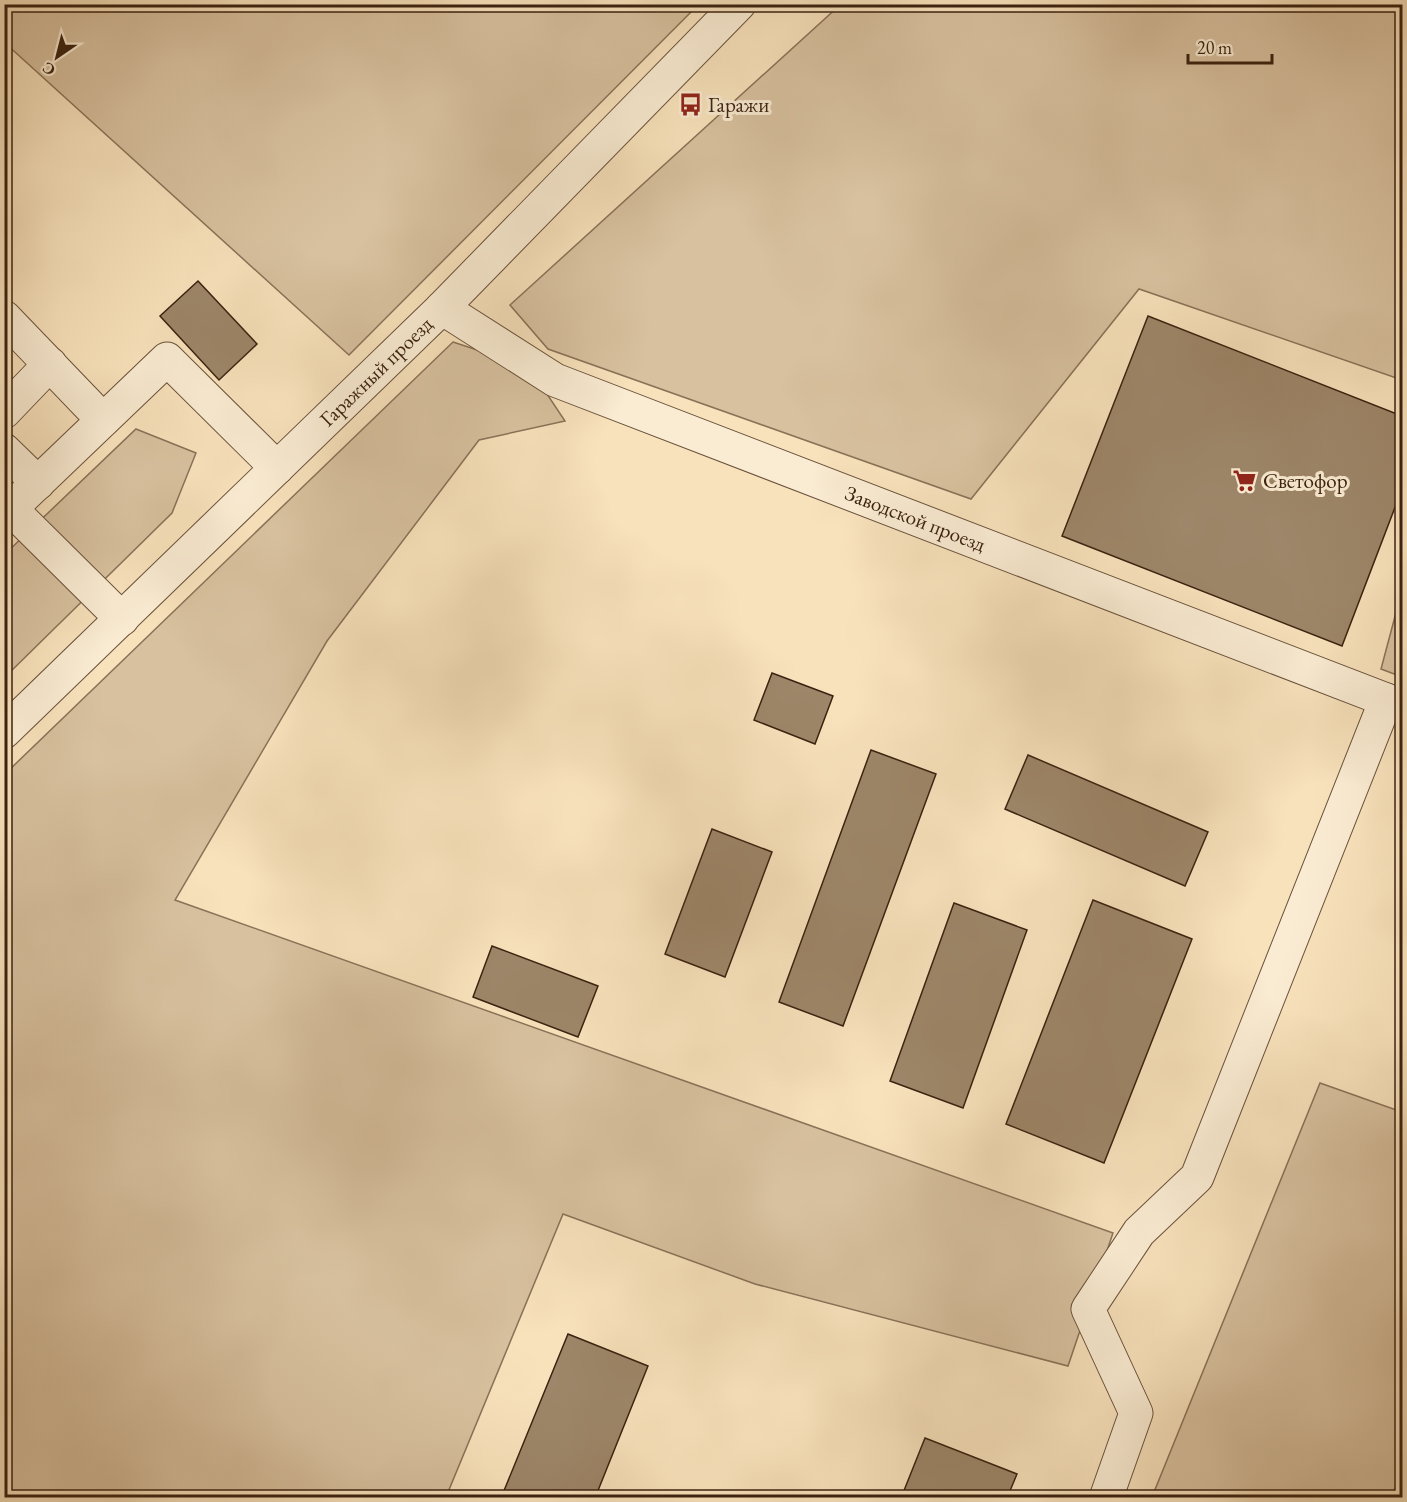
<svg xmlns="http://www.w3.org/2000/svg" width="1407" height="1502" font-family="'EB Garamond',serif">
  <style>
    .green { fill: #d8c19f; stroke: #8a7258; stroke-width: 1.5 }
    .building { fill: #9d8669; stroke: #3b2210; stroke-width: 1.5 }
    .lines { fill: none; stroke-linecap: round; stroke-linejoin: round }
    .minor-casing { stroke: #6a523b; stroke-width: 35 }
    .minor { stroke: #faecd3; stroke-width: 33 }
    .labels { text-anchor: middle; stroke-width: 6; stroke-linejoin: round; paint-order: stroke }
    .poi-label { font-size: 21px; fill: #3b2210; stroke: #faecd3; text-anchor: start }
    .street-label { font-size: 21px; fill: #3b2210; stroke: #faecd3 }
  </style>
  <rect width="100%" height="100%" fill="#f8e2bc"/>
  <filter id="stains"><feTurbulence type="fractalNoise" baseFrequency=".00333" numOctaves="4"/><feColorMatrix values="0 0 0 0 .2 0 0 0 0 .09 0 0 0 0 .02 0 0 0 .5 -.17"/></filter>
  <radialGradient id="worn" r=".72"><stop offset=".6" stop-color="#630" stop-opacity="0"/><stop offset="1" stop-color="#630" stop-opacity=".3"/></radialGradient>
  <g class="green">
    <polygon points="4,5 5,4 698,5 349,355 5,43"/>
    <polygon points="840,5 1402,5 1402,380 1139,289 971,499 548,349 510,305"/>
    <polygon points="453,342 529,367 565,421 479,440 327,641 175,900 1113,1233 1068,1366 755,1284 563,1214 446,1497 5,1498 5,774"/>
    <polygon points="136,429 196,453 172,513 5,677 5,554"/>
    <polygon points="1402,590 1402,677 1381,669"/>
    <polygon points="1320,1083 1402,1112 1402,1472 1391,1497 1152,1497"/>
  </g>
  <g class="building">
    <polygon points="198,281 257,344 219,380 160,316"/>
    <polygon points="1148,316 1402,416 1402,489 1342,646 1062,536"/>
    <polygon points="772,673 833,696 815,744 754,720"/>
    <polygon points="871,750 936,774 843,1026 779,1002"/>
    <polygon points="1028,755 1208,832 1185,886 1005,809"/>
    <polygon points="712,829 772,852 725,977 665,954"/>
    <polygon points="1093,900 1192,939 1104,1163 1006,1124"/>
    <polygon points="954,903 1027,930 963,1108 890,1081"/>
    <polygon points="492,946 598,986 578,1037 473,997"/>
    <polygon points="568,1334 648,1366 595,1498 501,1498"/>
    <polygon points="925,1438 1017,1474 1007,1498 901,1498"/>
  </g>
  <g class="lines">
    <defs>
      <g id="minor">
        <path id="s1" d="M442,308L555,380L1402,706"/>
        <polyline points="4,317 103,420"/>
        <polyline points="4,412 50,364"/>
        <polyline points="4,450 38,483"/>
        <polyline points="11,509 122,619"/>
        <polyline points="4,515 167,359 277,468"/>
        <path id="s2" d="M4,732L442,308L739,4"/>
        <polyline points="1106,1498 1136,1413 1088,1309 1139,1232 1197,1177 1386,700"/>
      </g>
    </defs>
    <use href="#minor" class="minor-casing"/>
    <use href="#minor" class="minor"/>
  </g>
  <defs>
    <symbol id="bus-bare" viewBox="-9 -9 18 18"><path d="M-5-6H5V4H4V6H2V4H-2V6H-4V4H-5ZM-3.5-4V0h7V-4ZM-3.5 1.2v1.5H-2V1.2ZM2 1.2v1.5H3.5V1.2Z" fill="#8f2418" stroke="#faecd3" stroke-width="2.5" paint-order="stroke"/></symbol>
    <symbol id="supermarket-bare" viewBox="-9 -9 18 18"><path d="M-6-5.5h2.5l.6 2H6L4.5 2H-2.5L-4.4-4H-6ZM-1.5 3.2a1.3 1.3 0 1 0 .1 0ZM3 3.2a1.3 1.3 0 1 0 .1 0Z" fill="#8f2418" stroke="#faecd3" stroke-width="2.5" paint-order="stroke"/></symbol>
  </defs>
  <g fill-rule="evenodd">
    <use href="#bus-bare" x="674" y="88" width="33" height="33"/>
    <use href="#supermarket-bare" x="1228" y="464" width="33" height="33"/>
  </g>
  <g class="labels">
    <g class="poi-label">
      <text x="708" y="112">Гаражи</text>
      <text x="1263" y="488">Светофор</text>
    </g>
    <g class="street-label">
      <text dy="7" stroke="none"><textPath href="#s2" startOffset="518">Гаражный проезд</textPath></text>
      <text dy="7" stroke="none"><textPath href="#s1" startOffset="520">Заводской проезд</textPath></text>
    </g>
  </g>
  <rect width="1407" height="1502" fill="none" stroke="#f8e2bc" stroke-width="24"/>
  <rect x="6" y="6" width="1395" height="1490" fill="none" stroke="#3b2210" stroke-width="3"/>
  <rect x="12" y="12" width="1383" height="1478" fill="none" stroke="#3b2210" stroke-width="1.5"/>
  <g transform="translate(57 57) rotate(215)" stroke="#faecd3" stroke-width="4.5" paint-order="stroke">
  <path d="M0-4.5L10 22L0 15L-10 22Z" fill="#3b2210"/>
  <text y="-9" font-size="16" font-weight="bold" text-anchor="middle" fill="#3b2210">С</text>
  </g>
  <path d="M1188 54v9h84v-9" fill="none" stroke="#3b2210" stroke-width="3"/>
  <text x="1197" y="54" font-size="18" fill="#3b2210" stroke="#faecd3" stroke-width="4.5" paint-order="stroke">20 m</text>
  <rect width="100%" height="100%" filter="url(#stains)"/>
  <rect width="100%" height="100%" fill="url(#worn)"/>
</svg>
